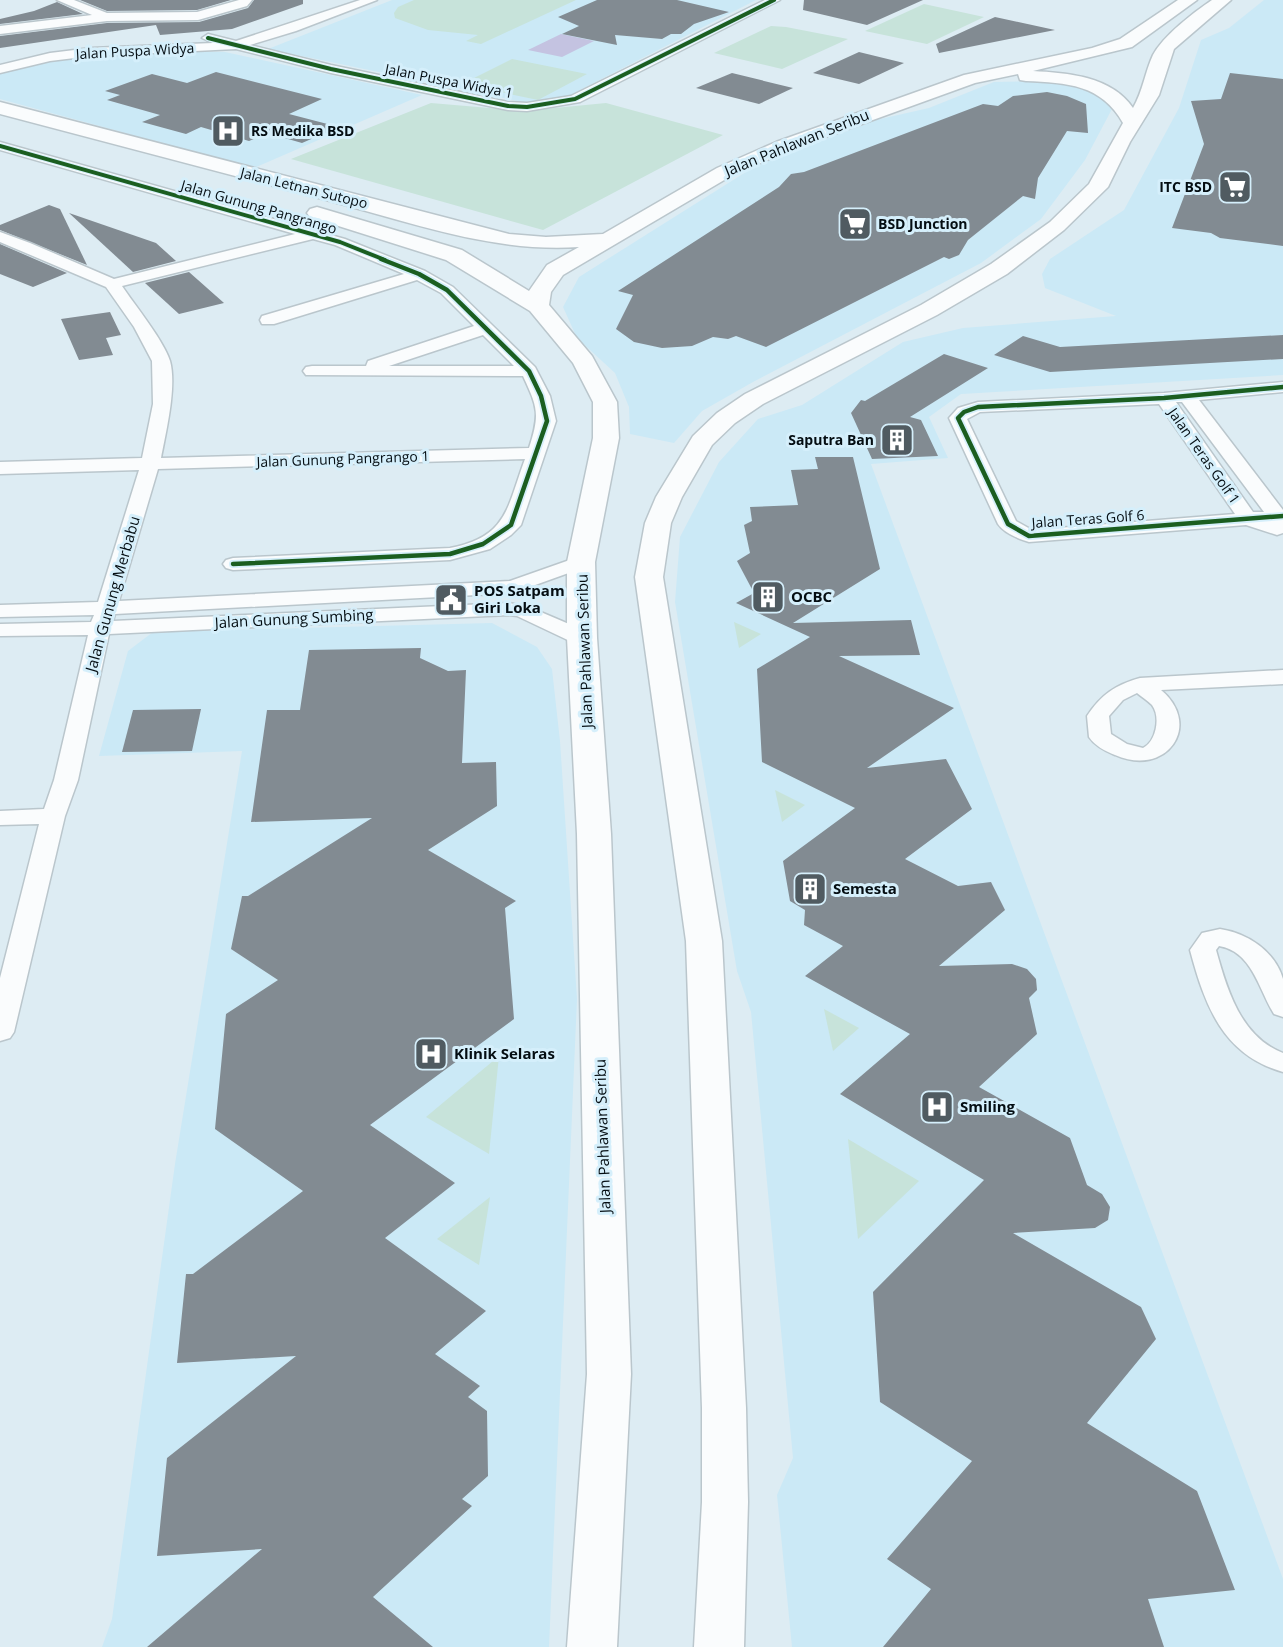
<svg xmlns="http://www.w3.org/2000/svg" width="1283" height="1647" font-family="'Open Sans',sans-serif">
  <style>
    .built { fill: #cbe9f6 }
    .green { fill: #c7e3da }
    .water { fill: #c4c3e1 }
    .building { fill: #828b92 }
    .lines { fill: none; stroke-linecap: round; stroke-linejoin: round }
    .minor-casing { stroke: #bac6cc; stroke-width: 3 }
    .primary-casing { stroke: #bac6cc; stroke-width: 3 }
    .minor { fill: #fafcfd; fill-rule: evenodd }
    .primary { fill: #fafcfd; fill-rule: evenodd }
    .cycleway-far1-casing { stroke: #d5effb; stroke-width: 6 }
    .cycleway-casing { stroke: #d5effb; stroke-width: 8 }
    .cycleway-far1 { stroke: #1b5e20; stroke-width: 4 }
    .cycleway { stroke: #1b5e20; stroke-width: 4.5 }
    .labels { text-anchor: middle; stroke-width: 6; stroke-linejoin: round; paint-order: stroke }
    .far-street-label { font-size: 14px; fill: #040d12; stroke: #d5effb }
    .far-poi-label { font-size: 14px; font-weight: bold; fill: #040d12; stroke: #d5effb; text-anchor: start }
    .street-label { font-size: 15px; fill: #040d12; stroke: #d5effb }
    .poi-label { font-size: 15px; font-weight: bold; fill: #040d12; stroke: #d5effb; text-anchor: start }
  </style>
  <rect width="100%" height="100%" fill="#ddecf3"/>
  <g class="built">
    <polygon points="392,0 756,0 568,96 544,101 523,102 268,49"/>
    <polygon points="1264,0 1283,0 1283,375 961,394 929,417 948,458 871,464 1283,1579 1283,1647 792,1647 777,1495 793,1458 751,1012 737,971 675,602 680,537 719,462 758,419 802,405 903,342 963,328 1116,316 1045,288 1042,274 1050,259 1124,210 1179,108 1201,40 1229,28"/>
    <polygon points="167,51 225,52 422,95 254,168 0,99 0,74 53,60"/>
    <polygon points="1052,81 1093,91 1113,107 1085,160 1041,219 981,263 753,382 702,411 674,443 630,434 629,407 615,373 577,338 563,307 579,277 757,165 876,120 929,108 994,82"/>
    <polygon points="492,623 537,647 552,669 560,741 577,999 549,1647 102,1647 112,1619 175,1164 242,751 99,756 128,651 153,632"/>
  </g>
  <g class="green">
    <polygon points="414,0 576,0 481,44 466,41 478,35 428,30 395,18 394,13 398,7"/>
    <polygon points="924,4 984,17 927,44 865,31"/>
    <polygon points="771,26 786,27 848,39 782,69 714,53"/>
    <polygon points="512,59 587,74 538,100 462,84"/>
    <polygon points="431,103 524,111 606,103 723,135 543,230 291,159"/>
    <polygon points="734,622 761,634 739,648"/>
    <polygon points="775,790 805,805 782,822"/>
    <polygon points="824,1009 859,1028 833,1051"/>
    <polygon points="499,1056 489,1154 426,1117"/>
    <polygon points="848,1139 919,1181 858,1239"/>
    <polygon points="490,1197 479,1265 437,1239"/>
  </g>
  <polygon class="water" points="561,34 594,41 562,57 528,50"/>
  <g class="building">
    <polygon points="80,0 231,0 197,10 107,11"/>
    <polygon points="254,0 303,0 303,4 232,29 160,35 156,25 0,48 0,36 107,23 199,22 248,8"/>
    <polygon points="597,0 677,0 729,12 694,24 681,34 671,34 662,39 615,35 617,45 562,34 579,26 558,17"/>
    <polygon points="804,0 923,0 867,25 803,10"/>
    <polygon points="57,2 83,14 0,24 0,19 34,11"/>
    <polygon points="995,17 1055,30 939,53 936,44"/>
    <polygon points="859,52 904,63 859,84 813,73"/>
    <polygon points="216,72 322,99 289,114 339,127 302,143 267,133 249,141 201,127 186,134 142,122 160,115 107,100 120,95 105,91 152,74 187,83"/>
    <polygon points="732,73 793,88 759,104 696,88"/>
    <polygon points="1230,73 1283,79 1283,246 1220,238 1211,233 1172,228 1204,144 1191,101 1221,99"/>
    <polygon points="1047,92 1067,96 1086,104 1088,133 1067,131 1038,178 1035,199 1023,196 968,240 959,255 949,259 944,257 766,347 736,336 728,339 713,337 692,346 662,348 634,342 616,329 633,295 618,291 779,187 791,174 804,172 983,104 998,106 1013,96"/>
    <polygon points="49,205 60,209 87,265 0,230 0,225"/>
    <polygon points="69,213 156,243 176,261 133,272"/>
    <polygon points="0,244 67,273 33,287 0,274"/>
    <polygon points="189,272 224,303 179,314 145,283"/>
    <polygon points="110,312 121,335 106,338 113,355 79,360 61,319"/>
    <polygon points="1283,335 1283,359 1050,372 994,355 1023,336 1060,347"/>
    <polygon points="944,354 988,368 910,417 921,420 938,456 872,459 851,413 861,400 865,401"/>
    <polygon points="815,457 853,457 880,569 793,623 911,620 920,655 839,656 954,708 867,768 946,759 972,809 905,859 958,886 991,882 1005,910 939,966 1012,964 1027,969 1036,979 1037,990 1029,998 1037,1034 979,1087 1070,1138 1087,1185 1102,1194 1110,1207 1108,1220 1095,1228 1013,1233 1141,1307 1156,1339 1087,1423 1197,1491 1235,1590 1148,1599 1164,1647 883,1647 931,1589 887,1559 972,1461 880,1402 873,1292 984,1180 840,1094 910,1034 805,976 843,946 804,925 805,910 790,901 783,861 855,808 762,762 757,669 810,637 736,603 754,593 737,561 750,553 744,525 752,521 750,507 798,505 791,470 818,469"/>
    <polygon points="421,648 420,658 448,671 466,670 462,763 496,762 497,806 428,850 516,901 505,908 514,1019 370,1125 455,1183 385,1238 486,1311 435,1354 480,1386 468,1397 487,1411 488,1476 462,1499 472,1506 373,1597 433,1647 147,1647 262,1549 157,1556 167,1458 296,1356 177,1363 186,1274 193,1274 303,1191 215,1129 226,1014 278,980 231,949 242,896 248,896 372,818 251,822 267,710 300,710 309,650"/>
    <polygon points="201,709 192,751 122,752 133,710"/>
  </g>
  <g class="lines">
    <defs>
      <g id="minor">
        <polygon points="57,0 74,0 107,13 197,12 239,0 252,0 247,6 198,20 107,21 0,34 0,26 92,15"/>
        <polygon points="360,0 377,0 296,31 250,45 331,65 508,102 527,103 571,96 765,0 780,0 580,102 527,111 508,110 331,73 236,49 91,56 50,61 0,73 0,65 50,53 91,48 213,43 202,38 208,34 236,41"/>
        <path d="M0,142L345,239L425,271L453,287L535,367L550,396L556,421L521,525L511,535L490,549L450,560L233,570L226,568L223,564L226,560L233,558L450,548C508,537 507,507 525,459L158,469L119,601L510,581L581,556L588,558L591,562L588,566L513,593L115,614L113,621L509,603L529,607L590,633L593,638L590,643L582,644L574,643L517,616L509,615L109,634L78,780L65,816L14,1032L10,1038L0,1041V978L39,824L0,825V811L44,809L54,780L88,635L0,636V624L91,622L94,615L0,617V605L98,602L139,470L0,474V462L142,458L153,404L152,361L134,327L106,287L0,242V232L30,243L114,279L295,234L0,150ZM313,239L335,245L404,274L262,316L260,320L262,324H274L417,280L441,293L474,326L368,361L366,366H312L306,367L303,371L306,375L523,376C538,408 540,414 529,448L161,458C166,432 177,386 170,361C164,341 134,304 122,286ZM483,335L514,366H389Z"/>
        <path d="M1283,382V392L1199,400L1283,510V533L1277,535L1246,525L1029,542C1019,539 1004,533 998,524L949,418L958,408L978,402L1164,393ZM1176,402H1182L1264,512H1253ZM1159,404L1235,514L1032,530L1016,521L967,419L980,412Z"/>
        <path d="M1283,670V684L1161,690C1203,725 1167,778 1115,755C1105,751 1095,746 1089,737L1087,716C1101,695 1115,685 1140,678ZM1137,693C1142,697 1148,701 1152,705C1161,717 1156,742 1143,748L1127,744L1111,734L1109,716L1123,700Z"/>
        <path d="M1220,929C1247,933 1275,951 1283,979C1283,990 1283,1006 1283,1017L1274,1014C1259,990 1252,951 1219,946L1216,950C1227,990 1241,1037 1283,1053V1072C1223,1055 1205,1006 1190,950L1202,933Z"/>
      </g>
      <path id="primary" d="M1178,0H1197L1132,47L1033,71C1068,73 1111,76 1133,108C1143,91 1145,72 1153,55C1163,36 1194,12 1212,0H1231L1174,49L1159,95L1130,142L1108,187L1064,230L1007,274L937,315L763,404L735,423L712,445L682,497L671,523L663,577L722,941L746,1408L748,1502L744,1647H694L702,1502V1408L686,941L635,577L645,523L656,497L693,436L717,413L745,394L921,305L991,264L1050,222L1089,184L1123,123C1101,84 1067,83 1026,81L1020,80L1018,74L975,83L790,150L731,176L563,275L551,292L549,305L592,356L617,402L619,438L595,562L597,638L611,834L631,1374L617,1647H567L587,1374L577,834L567,638V562L593,438V402L573,363L530,311L446,260L310,217L307,213L310,209L317,207L462,250L529,291L547,265L579,247C495,253 412,223 330,201C220,172 110,143 0,114V102L509,234L546,237L603,234L717,168L776,142L964,75L1092,48L1120,39Z"/>
    </defs>
    <use href="#minor" class="minor-casing"/>
    <use href="#primary" class="primary-casing"/>
    <use href="#minor" class="minor"/>
    <use href="#primary" class="primary"/>
    <defs>
      <g id="cycleway-far1">
        <polyline points="208,38 331,69 508,106 527,107 575,99 774,0"/>
        <polyline points="0,146 340,242 385,260"/>
      </g>
      <g id="cycleway">
        <polyline points="1283,387 1164,398 978,407 964,412 958,418 1008,524 1029,536 1283,516"/>
        <polyline points="233,564 450,554 483,544 511,525 547,421 541,396 529,371 447,290 419,274 381,259"/>
      </g>
    </defs>
    <use href="#cycleway-far1" class="cycleway-far1-casing"/>
    <use href="#cycleway" class="cycleway-casing"/>
    <use href="#cycleway-far1" class="cycleway-far1"/>
    <use href="#cycleway" class="cycleway"/>
  </g>
  <defs>
    <symbol id="hospital-square" viewBox="-11 -11 22 22"><rect x="-9" y="-9" width="18" height="18" rx="4" fill="#505b61" stroke="#d5effb"/><path d="M-5-5h3v3.5h4V-5h3V5h-3V1.5h-4V5h-3Z" fill="#fff"/></symbol>
    <symbol id="supermarket-square" viewBox="-11 -11 22 22"><rect x="-9" y="-9" width="18" height="18" rx="4" fill="#505b61" stroke="#d5effb"/><path d="M-6-5.5h2.5l.6 2H6L4.5 2H-2.5L-4.4-4H-6ZM-1.5 3.2a1.3 1.3 0 1 0 .1 0ZM3 3.2a1.3 1.3 0 1 0 .1 0Z" fill="#fff"/></symbol>
    <symbol id="building-square" viewBox="-11 -11 22 22"><rect x="-9" y="-9" width="18" height="18" rx="4" fill="#505b61" stroke="#d5effb"/><path d="M-4-6H4V6H1V3H-1V6H-4ZM-2.5-4.3h1.7v1.8h-1.7ZM.8-4.3h1.7v1.8H.8ZM-2.5-1h1.7V.8h-1.7ZM.8-1h1.7V.8H.8Z" fill="#fff"/></symbol>
    <symbol id="civic-square" viewBox="-11 -11 22 22"><rect x="-9" y="-9" width="18" height="18" rx="4" fill="#505b61" stroke="#d5effb"/><path d="M-.6-6.5H3V-4.5H.6V-3L4-1V1h2V6H-6V1h2V-1L-.6-3ZM-1.2 2.5V6h2.4V2.5Z" fill="#fff"/></symbol>
  </defs>
  <g fill-rule="evenodd">
    <use href="#hospital-square" x="209" y="112" width="38" height="38"/>
    <use href="#supermarket-square" x="1216" y="168" width="38" height="38"/>
    <use href="#supermarket-square" x="836" y="205" width="38" height="38"/>
    <use href="#building-square" x="878" y="421" width="38" height="38"/>
    <use href="#building-square" x="749" y="578" width="38" height="38"/>
    <use href="#civic-square" x="432" y="581" width="38" height="38"/>
    <use href="#building-square" x="791" y="870" width="38" height="38"/>
    <use href="#hospital-square" x="412" y="1035" width="38" height="38"/>
    <use href="#hospital-square" x="918" y="1088" width="38" height="38"/>
  </g>
  <g class="labels">
    <g class="far-street-label">
      <text transform="translate(135 51) rotate(-3)" y="5">Jalan Puspa Widya</text>
      <text transform="translate(449 81) rotate(11)" y="5">Jalan Puspa Widya 1</text>
      <text transform="translate(304 188) rotate(14)" y="5">Jalan Letnan Sutopo</text>
      <text transform="translate(259 207) rotate(16)" y="5">Jalan Gunung Pangrango</text>
      <text transform="translate(1204 456) rotate(55)" y="5">Jalan Teras Golf 1</text>
      <text transform="translate(343 459) rotate(-2)" y="5">Jalan Gunung Pangrango 1</text>
      <text transform="translate(1088 519) rotate(-4)" y="5">Jalan Teras Golf 6</text>
    </g>
    <g class="far-poi-label">
      <text x="251" y="136">RS Medika BSD</text>
      <text x="1212" y="192" text-anchor="end">ITC BSD</text>
      <text x="878" y="229">BSD Junction</text>
      <text x="874" y="445" text-anchor="end">Saputra Ban</text>
    </g>
    <g class="street-label">
      <text transform="translate(797 143) rotate(-22)" y="5">Jalan Pahlawan Seribu</text>
      <text transform="translate(113 594) rotate(-74)" y="5">Jalan Gunung Merbabu</text>
      <text transform="translate(294 619) rotate(-3)" y="5">Jalan Gunung Sumbing</text>
      <text transform="translate(585 651) rotate(-92)" y="5">Jalan Pahlawan Seribu</text>
      <text transform="translate(603 1136) rotate(-92)" y="5">Jalan Pahlawan Seribu</text>
    </g>
    <g class="poi-label">
      <text x="474" y="596">POS Satpam<tspan x="474" dy="17">Giri Loka</tspan></text>
      <text x="791" y="602">OCBC</text>
      <text x="833" y="894">Semesta</text>
      <text x="454" y="1059">Klinik Selaras</text>
      <text x="960" y="1112">Smiling</text>
    </g>
  </g>
</svg>
